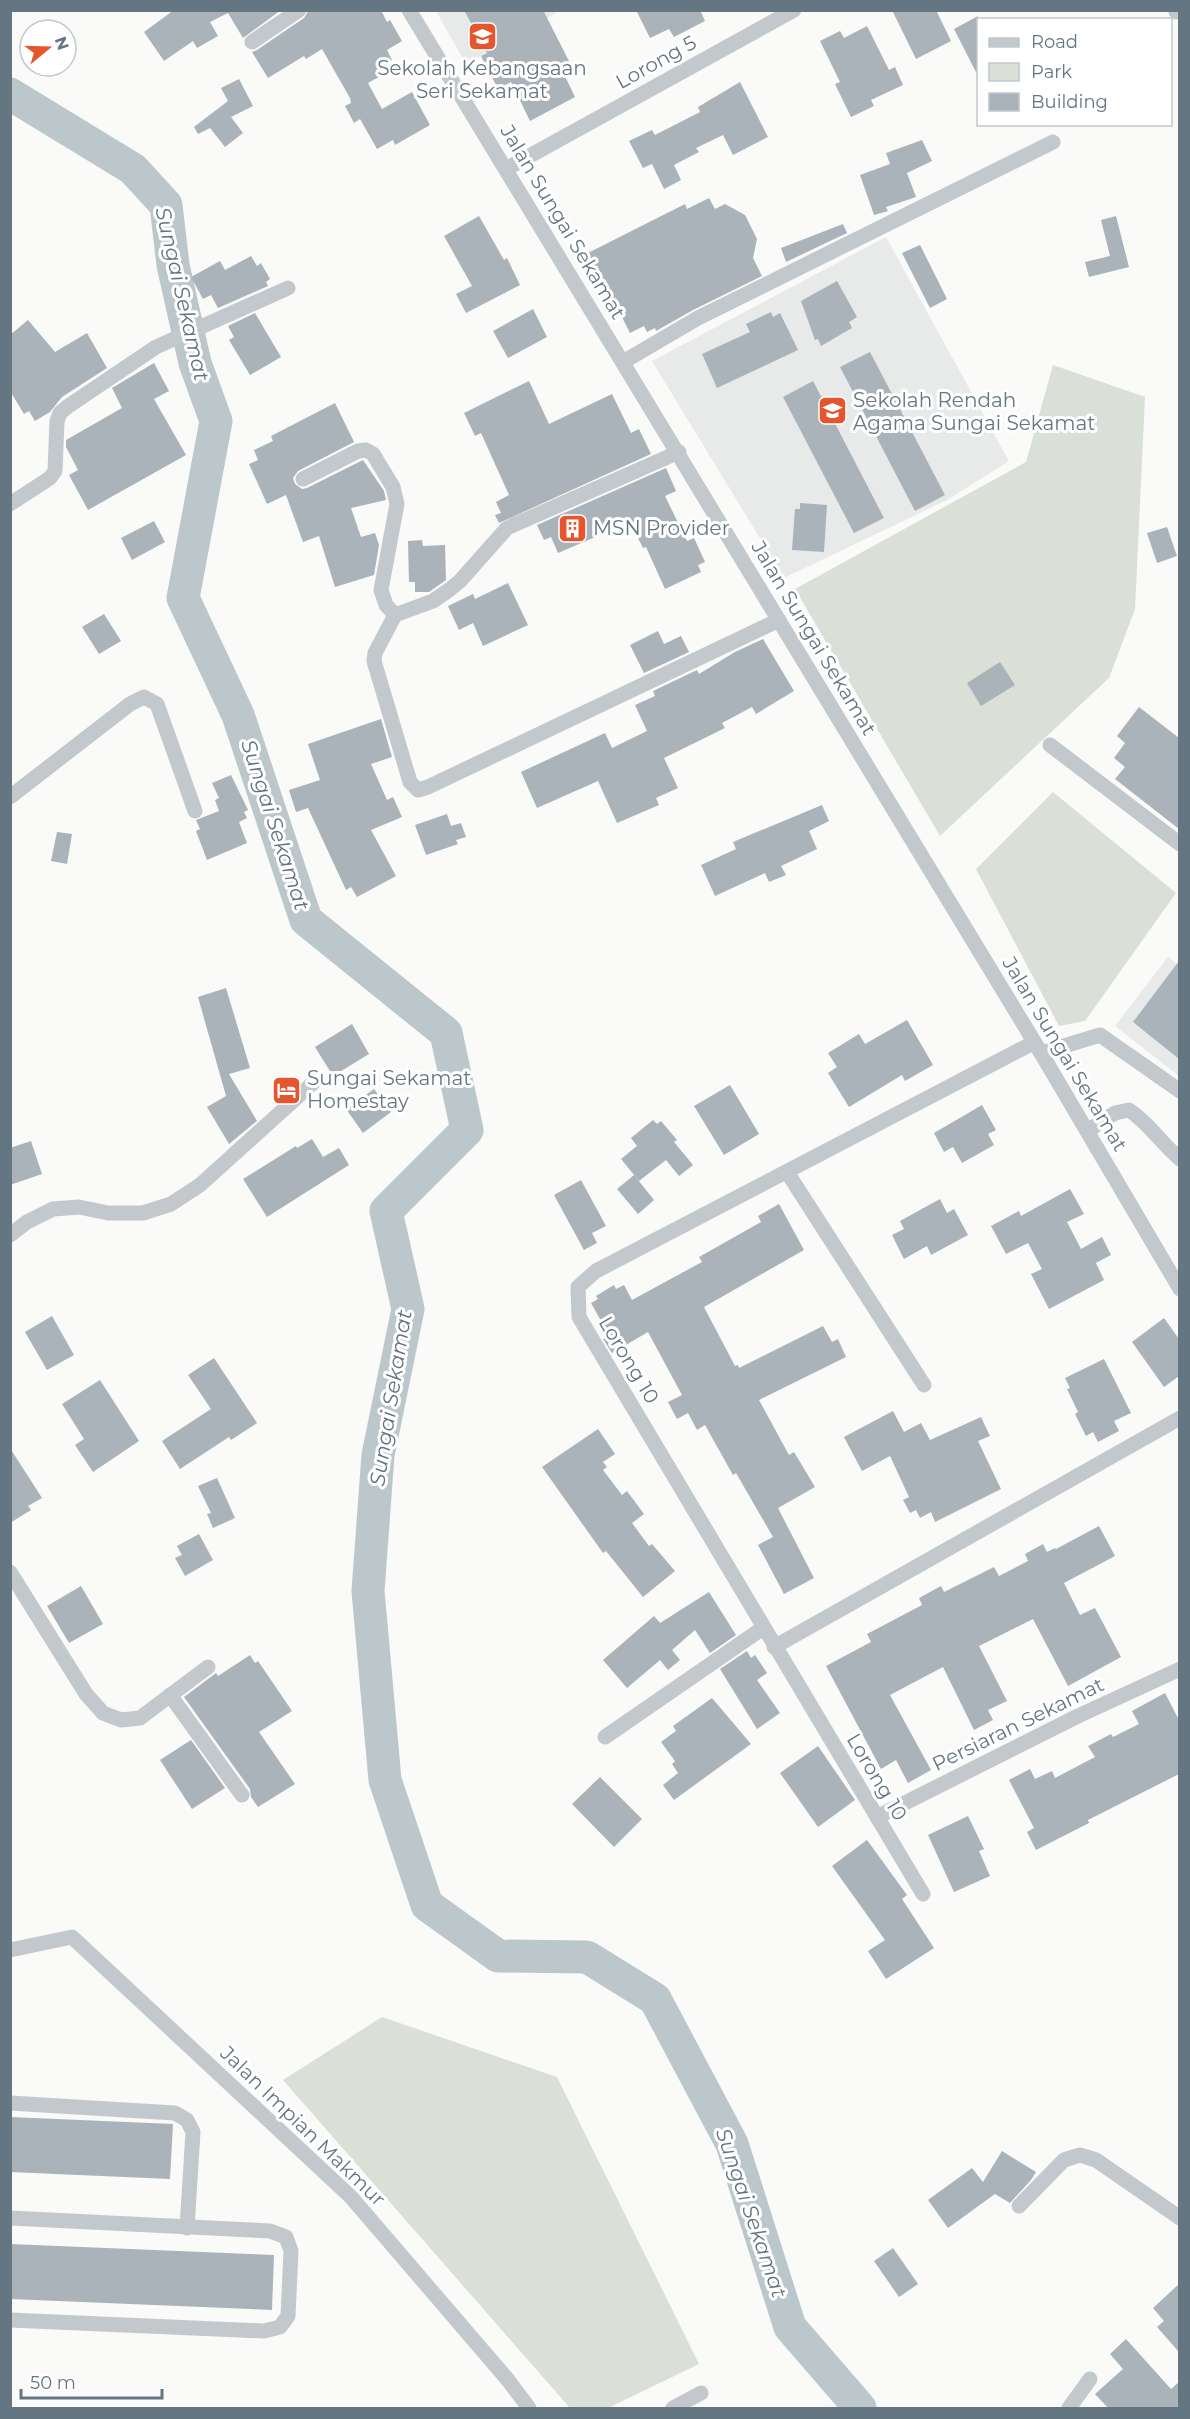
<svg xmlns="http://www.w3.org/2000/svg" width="1190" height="2419" font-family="Montserrat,sans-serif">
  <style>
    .built { fill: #e8e9e9 }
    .green { fill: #dadfd7 }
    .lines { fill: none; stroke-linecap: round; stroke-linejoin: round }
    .river { stroke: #bbc7cb; stroke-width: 33 }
    .building { fill: #aab3b9 }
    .street { stroke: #c3c8cc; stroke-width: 15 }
    .labels { text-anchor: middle; stroke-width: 6; stroke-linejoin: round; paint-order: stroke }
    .street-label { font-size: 20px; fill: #657683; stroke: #fff }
    .poi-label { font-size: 20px; fill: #657683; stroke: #fff; text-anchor: start }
    .water-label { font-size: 21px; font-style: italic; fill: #60757c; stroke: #fff }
  </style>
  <rect width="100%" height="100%" fill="#fafaf8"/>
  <g class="built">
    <polygon points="436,11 559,11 466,64"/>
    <polygon points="886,237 1009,461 947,500 784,578 652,361"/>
    <polygon points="1168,957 1179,966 1179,1076 1115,1026"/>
  </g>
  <g class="green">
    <polygon points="1053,365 1145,397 1135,609 1109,678 940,836 795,589 1026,462"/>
    <polygon points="1053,792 1176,893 1085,1021 1059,1026 976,869"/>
    <polygon points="382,2017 557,2077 699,2364 608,2408 570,2408 283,2080"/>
  </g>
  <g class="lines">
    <polyline class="river" points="10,94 133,169 166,205 173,265 195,363 216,421 183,598 238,715 306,920 446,1033 467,1130 386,1211 408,1309 378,1455 368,1591 385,1780 427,1905 498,1956 587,1957 655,1999 732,2144 790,2327 860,2408"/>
  </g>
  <g class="building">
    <polygon points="174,10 281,10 243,38 228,13 210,22 218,36 197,48 193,41 164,61 144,32"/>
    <polygon points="309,10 381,10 387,22 390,20 402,41 387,50 392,60 382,66 386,73 368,83 382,109 412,92 430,125 395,145 393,140 377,149 360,119 354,123 345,106 351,103 350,98 322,49 306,59 304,56 268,78 252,52 257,50 304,18"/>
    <polygon points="464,10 543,10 573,69 564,74 575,97 530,121 511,82 498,89 481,56 487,53"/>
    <polygon points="636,10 700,10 705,21 674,37 669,29 650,38"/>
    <polygon points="892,10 936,10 951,41 916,59"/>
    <polygon points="978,16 978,76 954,29"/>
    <polygon points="867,26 889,70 895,67 903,85 871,100 874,106 851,117 835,84 840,82 820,41 840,31 844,38"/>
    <polygon points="239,79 253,106 231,117 243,133 225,147 210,128 198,134 194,127 228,101 221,88"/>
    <polygon points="740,82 768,137 733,155 723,135 696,148 699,152 674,165 681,180 664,189 652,164 643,168 629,141 652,130 655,135 700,112 698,107"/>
    <polygon points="922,140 932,161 907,173 916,197 886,207 888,211 874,215 860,175 890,164 886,153"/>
    <polygon points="709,198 715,209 725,204 745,215 757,239 753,258 762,276 693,310 656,331 655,328 647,332 644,326 630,333 601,276 594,279 582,256 685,204 687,209"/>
    <polygon points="479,216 504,260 507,258 520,285 466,313 456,294 472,286 444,236"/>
    <polygon points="1116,216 1129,267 1089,277 1085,262 1110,256 1101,220"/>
    <polygon points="843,224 847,233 786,262 781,248"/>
    <polygon points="920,245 947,299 930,308 902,253"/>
    <polygon points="251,256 257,266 261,263 270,279 266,282 268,286 218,308 211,295 203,299 191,277 220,261 225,270"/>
    <polygon points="837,281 857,317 849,322 852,328 821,346 818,339 815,340 801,301"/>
    <polygon points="533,309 547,337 508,358 493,331"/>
    <polygon points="771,312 773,317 780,313 798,350 717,388 702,354 750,332 746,324"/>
    <polygon points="255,313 281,357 250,375 229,340 234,337 228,326"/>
    <polygon points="28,320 55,352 87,333 107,368 62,397 50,412 35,421 29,411 24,414 10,391 10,335"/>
    <polygon points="870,352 945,495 915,511 840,367"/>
    <polygon points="154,363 169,391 154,399 186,455 88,510 69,475 78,470 66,447 66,440 122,408 112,388"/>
    <polygon points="529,381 549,424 612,394 631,433 639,429 651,454 499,523 495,515 501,513 496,502 509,495 481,433 475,436 464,413"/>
    <polygon points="813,381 884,518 854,533 783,397"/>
    <polygon points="335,403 354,442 298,471 293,478 295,484 302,489 307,488 363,460 384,491 386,500 351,508 361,537 375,533 379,545 374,575 335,587 319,536 303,542 286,495 267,504 249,464 258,460 254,450 273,441 271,436"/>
    <polygon points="666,468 676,491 665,496 687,541 694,538 705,562 698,565 701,572 665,589 646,547 643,548 630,522 558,553 551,537 544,540 537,525"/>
    <polygon points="800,503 827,505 824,552 792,550 795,509 800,509"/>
    <polygon points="154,521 165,542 132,560 121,538"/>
    <polygon points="1167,527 1177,556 1157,563 1147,533"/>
    <polygon points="422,540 423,546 445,545 446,580 429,592 415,592 415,582 409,582 408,541"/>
    <polygon points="508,583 528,625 483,646 473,623 459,630 448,606 473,594 475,599"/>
    <polygon points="104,614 121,641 99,654 82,627"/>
    <polygon points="658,631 664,644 681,636 689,652 644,673 630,645"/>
    <polygon points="763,639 794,691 756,714 752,707 722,723 725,728 664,758 678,788 656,798 659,805 617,823 598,781 537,808 521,772 605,733 612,748 647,731 635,705 655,696 653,691 697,670 699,674 735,652"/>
    <polygon points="1000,662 1015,685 981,706 967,683"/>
    <polygon points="1139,707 1179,738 1179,829 1115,779 1125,767 1114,758 1125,743 1117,736"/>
    <polygon points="381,719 392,757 371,764 387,800 393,797 402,817 371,830 396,876 357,897 351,887 346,890 308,808 296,812 289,790 320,780 308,744"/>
    <polygon points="231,775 248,810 244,812 247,818 239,822 247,843 207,860 196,831 200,829 196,820 219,811 215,800 219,798 212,783"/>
    <polygon points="822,805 829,821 809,831 817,849 781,866 786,875 769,882 765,873 715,896 701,865 736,849 733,842"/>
    <polygon points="447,814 451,826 461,823 466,837 456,840 458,844 426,855 415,825"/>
    <polygon points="57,832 72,834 67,864 51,861"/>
    <polygon points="1179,961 1179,1059 1133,1022"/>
    <polygon points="226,988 250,1068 229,1074 257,1121 229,1144 207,1107 226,1096 198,997"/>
    <polygon points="907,1020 933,1065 905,1081 902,1075 849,1107 828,1073 837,1067 828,1053 859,1034 865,1044"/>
    <polygon points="352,1024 369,1054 333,1076 315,1047"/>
    <polygon points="730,1085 759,1134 724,1155 694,1106"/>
    <polygon points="374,1089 391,1112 363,1133 346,1109"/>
    <polygon points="982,1105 996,1130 988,1134 994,1145 962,1163 953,1147 944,1152 934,1133"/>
    <polygon points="653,1120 657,1124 661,1121 677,1140 674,1142 693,1165 679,1176 666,1160 639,1181 621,1159 637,1146 631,1138"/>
    <polygon points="312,1139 323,1157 339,1148 349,1165 267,1217 243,1179 296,1146 297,1148"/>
    <polygon points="31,1141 42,1174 10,1185 10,1148"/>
    <polygon points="634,1175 654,1200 638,1214 617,1189"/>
    <polygon points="581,1180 606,1226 592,1233 597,1243 584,1250 554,1195"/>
    <polygon points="1070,1189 1084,1214 1067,1222 1081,1249 1102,1237 1111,1255 1096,1263 1104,1280 1049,1309 1031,1274 1042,1269 1028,1243 1006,1254 991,1226 1019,1211 1021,1216"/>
    <polygon points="940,1199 947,1213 954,1209 968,1235 931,1255 927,1246 904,1259 892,1235 904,1229 900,1221"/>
    <polygon points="779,1204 804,1250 704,1307 735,1366 738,1365 739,1368 823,1326 832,1342 838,1339 846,1357 759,1400 789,1455 794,1452 815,1487 778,1508 814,1578 784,1594 758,1545 773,1537 736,1473 733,1475 705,1425 697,1430 688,1413 677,1419 668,1402 682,1395 648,1332 612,1353 603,1339 609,1335 591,1303 598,1299 596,1296 614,1285 616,1289 624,1285 632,1300 702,1262 699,1257 761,1222 758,1216"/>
    <polygon points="52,1316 74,1355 47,1370 25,1332"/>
    <polygon points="1164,1318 1179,1339 1179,1376 1164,1387 1132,1342"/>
    <polygon points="214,1358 257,1423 231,1440 229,1437 180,1469 162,1441 211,1409 188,1375"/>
    <polygon points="1104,1359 1131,1413 1114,1421 1119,1431 1098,1442 1093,1432 1086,1436 1075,1414 1078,1412 1067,1389 1070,1388 1065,1378"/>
    <polygon points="100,1380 139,1441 93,1472 75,1445 84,1439 62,1404"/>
    <polygon points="893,1411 904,1432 921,1423 930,1440 981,1417 990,1436 978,1441 1001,1489 935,1522 931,1512 920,1518 916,1510 910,1513 903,1500 909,1497 890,1456 862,1471 844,1437"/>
    <polygon points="598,1429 615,1454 603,1462 607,1467 603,1470 622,1495 627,1491 644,1514 632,1523 649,1546 652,1544 675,1571 643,1597 606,1551 603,1553 542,1467"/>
    <polygon points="10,1448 42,1498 28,1506 31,1510 10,1523"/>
    <polygon points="217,1478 235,1518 213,1528 207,1514 211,1513 198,1486"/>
    <polygon points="1099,1526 1115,1556 1064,1583 1080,1615 1095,1608 1121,1657 1068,1686 1033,1619 979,1646 1007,1701 988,1710 993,1720 974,1730 943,1667 890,1695 931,1770 908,1783 896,1760 881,1769 826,1666 871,1642 867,1634 922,1605 919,1598 941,1586 944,1592 994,1567 999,1576 1028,1561 1025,1554 1043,1544 1047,1552 1055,1548 1056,1549"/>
    <polygon points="199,1534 213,1560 185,1576 175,1558 182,1555 177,1546"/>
    <polygon points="81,1586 103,1624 69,1643 47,1606"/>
    <polygon points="709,1592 736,1635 710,1653 695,1630 672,1650 680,1660 668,1670 660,1660 627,1688 603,1660 654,1616 660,1623"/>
    <polygon points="747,1651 751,1658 755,1655 767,1673 757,1680 780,1713 757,1729 720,1669"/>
    <polygon points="250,1655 255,1663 258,1661 292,1711 259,1732 295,1784 258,1807 251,1797 250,1789 184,1697 216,1673 218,1676"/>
    <polygon points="1165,1693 1179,1720 1179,1774 1088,1820 1089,1823 1036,1850 1027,1832 1034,1828 1009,1780 1030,1769 1035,1779 1052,1771 1055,1778 1095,1757 1088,1746 1111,1734 1113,1737 1139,1724 1132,1711"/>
    <polygon points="712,1698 751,1744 674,1800 663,1785 678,1773 672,1764 675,1761 661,1742 676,1731 673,1726"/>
    <polygon points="191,1740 225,1788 192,1809 160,1760"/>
    <polygon points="818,1746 855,1800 818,1827 780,1773"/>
    <polygon points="600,1777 642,1819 614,1847 572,1804"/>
    <polygon points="968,1816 984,1849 979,1851 990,1876 954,1892 928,1835"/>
    <polygon points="867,1840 907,1895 902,1899 934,1948 886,1979 868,1951 885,1940 832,1866"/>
    <polygon points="10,2117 173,2124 170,2179 10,2172"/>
    <polygon points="1002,2151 1036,2172 1031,2180 1010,2203 995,2194 948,2228 928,2200 972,2168 983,2182"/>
    <polygon points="10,2244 274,2255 272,2310 10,2299"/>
    <polygon points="893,2248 918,2284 899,2297 874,2261"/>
    <polygon points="1179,2284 1179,2352 1157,2327 1164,2321 1153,2308"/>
    <polygon points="1126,2339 1171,2389 1179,2382 1179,2409 1109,2409 1095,2394 1123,2369 1110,2354"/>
  </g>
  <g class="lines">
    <g class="street">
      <polyline points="409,10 1041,1053 1180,1289"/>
      <polyline points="1176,12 1178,10"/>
      <polyline points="252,42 299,10"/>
      <polyline points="506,169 794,10"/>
      <polyline points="623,362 698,318 1053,142"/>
      <polyline points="679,452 507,528 460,581 449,590 433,601 395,615 375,653 374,661 410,782 418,790 428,787 779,620"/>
      <polyline points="303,479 358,451 366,450 373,454 393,487 397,504 381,590 386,605 395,615"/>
      <polyline points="10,504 50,478 55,471 57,421 60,413 67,407 156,347 288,288"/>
      <polyline points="1050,745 1180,844"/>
      <polyline points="10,797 130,704 144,697 157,704 195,811"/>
      <polyline points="1041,1053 1100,1035 1180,1091"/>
      <path d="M1087,1131L1115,1113L1129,1110C1149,1123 1161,1143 1180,1159"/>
      <polyline points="787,1172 924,1385"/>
      <polyline points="10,1235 27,1222 53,1209 79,1207 108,1213 143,1213 171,1204 200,1185 313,1083"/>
      <polyline points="10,1572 86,1694 103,1713 121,1720 140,1718 208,1667"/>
      <polyline points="774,1647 1180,1418"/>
      <polyline points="170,1695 242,1795"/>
      <polyline points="605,1737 763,1628"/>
      <polyline points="877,1817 1078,1716 1180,1669"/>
      <polyline points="923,1894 579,1317 578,1287 596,1271 1033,1043"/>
      <polyline points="10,1950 72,1937 351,2197 508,2380 529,2408"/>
      <polyline points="10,2103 175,2113 187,2120 193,2132 187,2228"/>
      <polyline points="1019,2206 1064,2160 1080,2155 1096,2160 1180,2218"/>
      <polyline points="10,2218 270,2231 286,2237 291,2251 288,2316 280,2327 264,2331 10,2320"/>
      <polyline points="673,2408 701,2393"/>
      <polyline points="1069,2408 1090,2379"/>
    </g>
  </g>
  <defs>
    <symbol id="school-square" viewBox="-11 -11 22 22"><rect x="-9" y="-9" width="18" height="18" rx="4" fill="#e4572e" stroke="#fff"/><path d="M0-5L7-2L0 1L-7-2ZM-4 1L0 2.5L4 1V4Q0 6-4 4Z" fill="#fff"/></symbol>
    <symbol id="building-square" viewBox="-11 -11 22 22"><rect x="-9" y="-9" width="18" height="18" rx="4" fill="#e4572e" stroke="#fff"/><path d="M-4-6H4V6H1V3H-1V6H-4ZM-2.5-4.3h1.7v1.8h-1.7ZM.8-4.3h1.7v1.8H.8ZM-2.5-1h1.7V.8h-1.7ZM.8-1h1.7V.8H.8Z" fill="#fff"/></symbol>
    <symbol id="hotel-square" viewBox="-11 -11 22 22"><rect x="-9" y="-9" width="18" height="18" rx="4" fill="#e4572e" stroke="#fff"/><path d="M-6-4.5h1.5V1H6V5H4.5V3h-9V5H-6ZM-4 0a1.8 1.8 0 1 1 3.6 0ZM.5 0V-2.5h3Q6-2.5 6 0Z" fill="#fff"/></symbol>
  </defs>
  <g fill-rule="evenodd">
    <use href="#school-square" x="466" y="20" width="33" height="33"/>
    <use href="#school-square" x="816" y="394" width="33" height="33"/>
    <use href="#building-square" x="556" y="512" width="33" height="33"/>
    <use href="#hotel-square" x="270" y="1074" width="33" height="33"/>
  </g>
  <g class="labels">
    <g class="street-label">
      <text transform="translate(656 62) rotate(-29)" y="7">Lorong 5</text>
      <text transform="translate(563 222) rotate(59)" y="7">Jalan Sungai Sekamat</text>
      <text transform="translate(814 638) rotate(59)" y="7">Jalan Sungai Sekamat</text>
      <text transform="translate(1065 1054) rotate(59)" y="7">Jalan Sungai Sekamat</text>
      <text transform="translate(629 1360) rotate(59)" y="7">Lorong 10</text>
      <text transform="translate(1018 1724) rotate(-26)" y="7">Persiaran Sekamat</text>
      <text transform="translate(877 1777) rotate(59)" y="7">Lorong 10</text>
      <text transform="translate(303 2126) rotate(44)" y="7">Jalan Impian Makmur</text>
    </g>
    <g class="poi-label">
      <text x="482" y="75" text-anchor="middle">Sekolah Kebangsaan<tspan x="482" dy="23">Seri Sekamat</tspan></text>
      <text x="853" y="407">Sekolah Rendah<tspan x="853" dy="23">Agama Sungai Sekamat</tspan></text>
      <text x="593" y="535">MSN Provider</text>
      <text x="307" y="1085">Sungai Sekamat<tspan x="307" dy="23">Homestay</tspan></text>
    </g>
    <g class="water-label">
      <text transform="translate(182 294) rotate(77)" y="7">Sungai Sekamat</text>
      <text transform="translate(275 825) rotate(72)" y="7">Sungai Sekamat</text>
      <text transform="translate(391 1398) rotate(-81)" y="7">Sungai Sekamat</text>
      <text transform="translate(751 2213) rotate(71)" y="7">Sungai Sekamat</text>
    </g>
  </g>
  <rect width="1190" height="2419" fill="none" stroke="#657683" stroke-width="24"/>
  <rect x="977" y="18" width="195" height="108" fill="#ffffff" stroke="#c1c8cd" stroke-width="1.5"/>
  <rect x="989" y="38" width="30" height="9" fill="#c3c8cc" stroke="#c1c8cd" stroke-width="1.5"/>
  <text x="1031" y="48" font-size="18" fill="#657683">Road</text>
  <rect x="989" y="63" width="30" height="18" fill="#dadfd7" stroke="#c1c8cd" stroke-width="1.5"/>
  <text x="1031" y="78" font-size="18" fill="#657683">Park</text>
  <rect x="989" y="93" width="30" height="18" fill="#aab3b9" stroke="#c1c8cd" stroke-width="1.5"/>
  <text x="1031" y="108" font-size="18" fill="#657683">Building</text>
  <g transform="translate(48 48) rotate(71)"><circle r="28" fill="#ffffff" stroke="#c1c8cd" stroke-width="1.5"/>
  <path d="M0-4.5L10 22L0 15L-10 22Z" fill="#e4572e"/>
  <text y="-9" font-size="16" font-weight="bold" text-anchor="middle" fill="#657683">N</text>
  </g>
  <path d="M21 2389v9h141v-9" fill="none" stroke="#657683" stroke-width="3"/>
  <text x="30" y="2389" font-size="18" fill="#657683" stroke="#ffffff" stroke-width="4.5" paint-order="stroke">50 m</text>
</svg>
